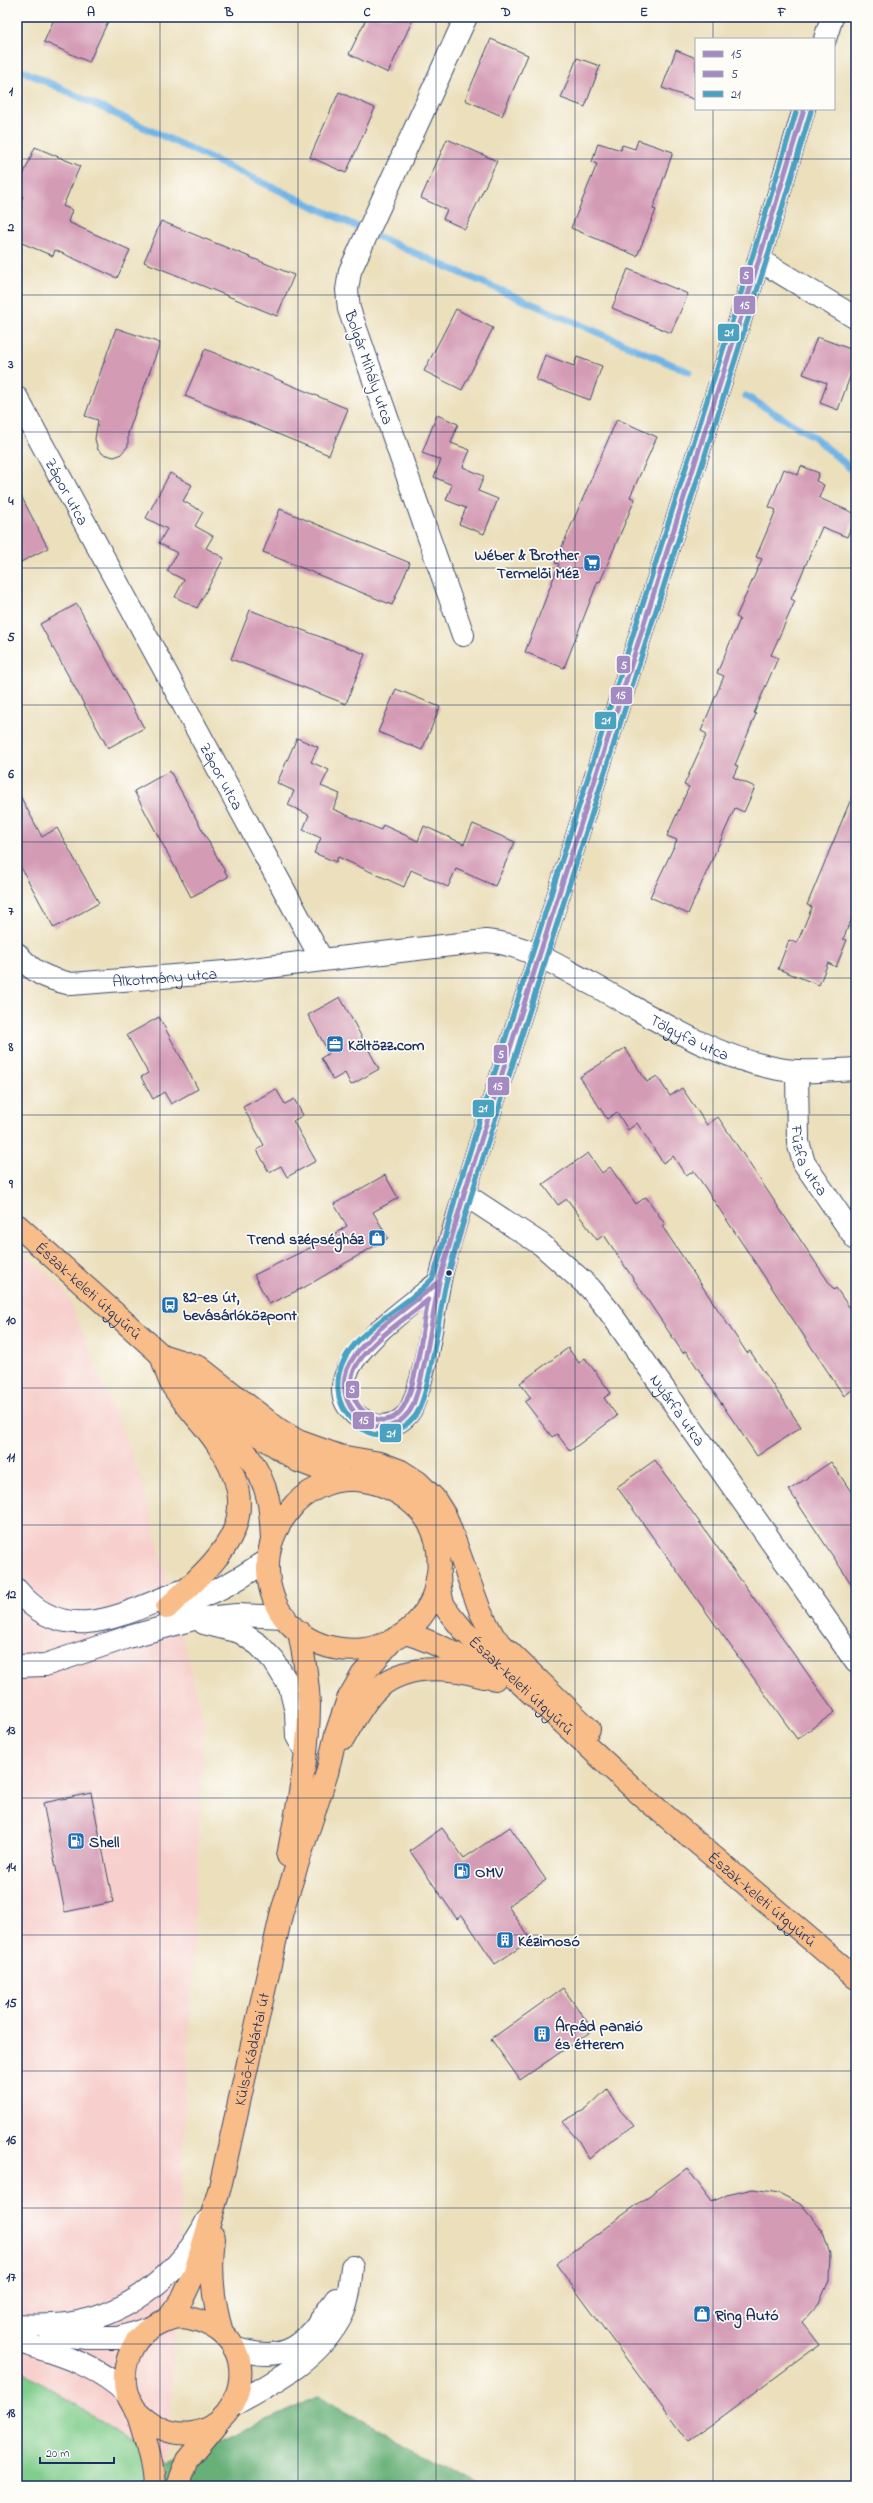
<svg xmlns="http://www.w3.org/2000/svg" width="873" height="2503" font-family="'Indie Flower',sans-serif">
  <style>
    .built { fill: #f7d0cd }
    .green { fill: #80cd8c; stroke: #4e7e75 }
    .forest { fill: #68b078; stroke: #42706b }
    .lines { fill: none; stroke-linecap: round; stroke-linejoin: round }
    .stream { stroke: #70b4e6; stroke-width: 7 }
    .building { fill: #d49bb5 }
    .minor-casing { stroke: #3a496c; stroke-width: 24 }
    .major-casing { stroke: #3a496c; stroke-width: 24 }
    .minor { stroke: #fff; stroke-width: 22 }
    .major { stroke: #f8bd89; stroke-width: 22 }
    .bus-1-casing { stroke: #fdfcf7; stroke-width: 8 }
    .bus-2-casing { stroke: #fdfcf7; stroke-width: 8 }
    .bus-3-casing { stroke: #fdfcf7; stroke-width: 8 }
    .bus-1 { stroke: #a38ac1; stroke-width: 5 }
    .bus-2 { stroke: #a38ac1; stroke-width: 5 }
    .bus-3 { stroke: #4ba1c0; stroke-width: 5 }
    .grid { fill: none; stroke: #1b2f5e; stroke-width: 1; stroke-opacity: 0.55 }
    .bus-dot { fill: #1b2f5e; stroke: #fdfcf7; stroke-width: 1.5 }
    .labels { text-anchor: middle; stroke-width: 3.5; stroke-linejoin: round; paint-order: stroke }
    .street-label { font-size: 16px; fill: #1b2f5e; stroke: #fdfcf7 }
    .poi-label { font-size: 16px; font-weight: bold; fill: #1b2f5e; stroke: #fdfcf7; text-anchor: start }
    .line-badge { stroke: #fdfcf7; stroke-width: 1.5 }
    .badge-label { font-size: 11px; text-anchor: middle; font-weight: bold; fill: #fff }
    .neatline { fill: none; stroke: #1b2f5e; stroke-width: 1.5 }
    .grid-label { font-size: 13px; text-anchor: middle; font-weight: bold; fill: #1b2f5e }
  </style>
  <rect width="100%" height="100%" fill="#fdfcf7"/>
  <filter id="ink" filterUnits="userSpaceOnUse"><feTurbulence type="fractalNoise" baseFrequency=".025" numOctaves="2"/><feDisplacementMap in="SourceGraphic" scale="8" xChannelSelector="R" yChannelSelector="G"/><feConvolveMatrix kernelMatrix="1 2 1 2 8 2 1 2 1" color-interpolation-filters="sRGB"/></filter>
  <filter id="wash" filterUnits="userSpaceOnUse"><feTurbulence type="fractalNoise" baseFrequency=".012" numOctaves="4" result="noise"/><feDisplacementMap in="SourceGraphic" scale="16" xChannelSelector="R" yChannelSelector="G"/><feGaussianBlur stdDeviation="0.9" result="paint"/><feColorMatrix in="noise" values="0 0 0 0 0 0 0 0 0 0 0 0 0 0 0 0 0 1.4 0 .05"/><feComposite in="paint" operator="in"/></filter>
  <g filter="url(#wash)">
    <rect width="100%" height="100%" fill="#ebdfbc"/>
    <polygon class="built" points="17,1246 66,1292 141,1478 204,1721 168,2465 17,2367"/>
    <polygon class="green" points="17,2367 168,2465 320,2396 316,2486 17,2486"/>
    <polygon class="forest" points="320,2396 479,2486 165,2486 168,2465"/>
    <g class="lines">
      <g class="stream">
        <polyline points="17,68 392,243 689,372"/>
        <polyline points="746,396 814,437 856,473"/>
      </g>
    </g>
    <g id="blocks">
      <g class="building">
        <polygon points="55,17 110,17 89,62 44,42"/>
        <polygon points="367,17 414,17 388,73 349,54"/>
        <polygon points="491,39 528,55 502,116 465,100"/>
        <polygon points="676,50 696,58 696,100 662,88"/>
        <polygon points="577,58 600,66 585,107 561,98"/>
        <polygon points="339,92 375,108 346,173 310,157"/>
        <polygon points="447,139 497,161 465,229 443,219 447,210 421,198"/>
        <polygon points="638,140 673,152 653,209 656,210 637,256 571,228 597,164 592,162 598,143 621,150 622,145 635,149"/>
        <polygon points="35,147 80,166 63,206 72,210 68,222 130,250 117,278 55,250 53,256 17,241 17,211 23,196 17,194 17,190"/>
        <polygon points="161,221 294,275 277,316 144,262"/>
        <polygon points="628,269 688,294 671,333 612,308"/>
        <polygon points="456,309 493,328 462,390 424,371"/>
        <polygon points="116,328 160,343 128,433 128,446 120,455 114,457 103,454 98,450 95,439 98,420 85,416"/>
        <polygon points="817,337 856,351 856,360 838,410 820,403 827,383 803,374"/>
        <polygon points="205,349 348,409 329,455 185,396"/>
        <polygon points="545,355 574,366 577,357 602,366 590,400 536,380"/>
        <polygon points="437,415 458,424 451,443 470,450 463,467 484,476 478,491 498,499 484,534 459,524 466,508 446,500 452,485 434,477 441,460 422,453"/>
        <polygon points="617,419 657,437 630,497 635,499 600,582 598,581 564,668 525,652 559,564 555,563"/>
        <polygon points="801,466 819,473 816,481 824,485 819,498 856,514 847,537 822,527 791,599 795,601 771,655 778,658 754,713 756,714 735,765 738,766 733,777 755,787 744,812 735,808 688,914 650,897 677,840 667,836 689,787 684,785 707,734 701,731 724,676 717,673 740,619 736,617 762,559 756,557 776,510 769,507 784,469 798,475"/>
        <polygon points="170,473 192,485 183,501 203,512 195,526 213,536 206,548 224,558 197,608 175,597 184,580 167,571 177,553 159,543 167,529 146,518"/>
        <polygon points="17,488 48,548 17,564"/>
        <polygon points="280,509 410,563 392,605 263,552"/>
        <polygon points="77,604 144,728 108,748 40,624"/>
        <polygon points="250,610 365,654 346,704 231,659"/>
        <polygon points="396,689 440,707 422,750 378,732"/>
        <polygon points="297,738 318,747 311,762 329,770 321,786 340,794 333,809 381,830 383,825 418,841 424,826 464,844 473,824 515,842 495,886 456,869 448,887 411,870 404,887 338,857 336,862 314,853 321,838 303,830 309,815 288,805 294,791 277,783"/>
        <polygon points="170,771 228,877 191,897 134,791"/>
        <polygon points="856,787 856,909 843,939 847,940 836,967 828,963 819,985 778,969 789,940 797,943 812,907 807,905"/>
        <polygon points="17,790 42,837 57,828 99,903 54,928 17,860"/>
        <polygon points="340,997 379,1069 351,1085 345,1073 333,1080 321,1058 329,1053 308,1015"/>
        <polygon points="159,1017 198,1089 171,1104 164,1092 153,1099 141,1077 148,1073 127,1035"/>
        <polygon points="625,1048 647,1082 657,1076 670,1096 682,1088 707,1125 718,1117 834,1290 836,1288 856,1317 856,1387 844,1396 694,1171 686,1176 673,1156 663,1163 637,1123 628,1130 617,1112 607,1119 580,1077"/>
        <polygon points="276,1089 285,1104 294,1099 303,1115 293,1121 316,1161 287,1177 281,1166 269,1172 257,1150 264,1145 243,1107"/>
        <polygon points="588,1153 602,1173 610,1167 636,1204 646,1197 665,1224 662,1226 747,1353 750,1351 801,1427 757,1456 686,1351 683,1353 604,1235 597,1240 567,1199 558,1205 543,1184"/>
        <polygon points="385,1175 398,1198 373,1212 388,1238 305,1287 269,1304 254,1275 318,1244 347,1226 334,1204"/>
        <polygon points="568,1348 579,1363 585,1358 611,1393 604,1398 617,1416 570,1451 557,1434 552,1437 525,1402 531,1398 520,1383"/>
        <polygon points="655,1460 835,1712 797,1739 617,1487"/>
        <polygon points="831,1462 856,1499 856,1591 789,1490"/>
        <polygon points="91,1793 113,1902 65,1912 43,1803"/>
        <polygon points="510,1827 546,1880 508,1906 531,1940 495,1964 462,1915 457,1919 410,1851 442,1828 464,1858"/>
        <polygon points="563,1988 593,2030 520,2080 491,2039"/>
        <polygon points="607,2089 620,2110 634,2126 610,2141 589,2159 578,2140 562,2122 586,2109"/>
        <polygon points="687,2168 712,2202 727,2195 753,2189 779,2193 802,2205 822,2229 830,2254 829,2280 819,2304 802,2323 819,2345 688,2442 556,2264"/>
      </g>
    </g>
  </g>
  <g filter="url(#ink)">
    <use href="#blocks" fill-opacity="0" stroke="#3a496c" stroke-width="1"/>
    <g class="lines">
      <defs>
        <g id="minor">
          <polyline points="825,39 832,17"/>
          <polyline points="759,260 856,318"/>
          <path id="s1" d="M17,398L322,960L486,941C525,944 556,965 590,983C648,1014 708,1055 774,1068C800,1074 829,1070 856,1069"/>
          <polyline points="463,635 349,309 347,290 350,271 466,17"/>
          <path id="s2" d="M17,954C35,974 46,978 71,984L238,971L322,960"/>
          <path id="s3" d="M797,1071L798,1142L804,1163L856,1239"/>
          <path id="s4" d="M464,1194L542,1245L590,1288L609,1311L856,1662"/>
          <path d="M439,1282C412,1305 308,1372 355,1414C367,1424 378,1429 393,1424C400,1422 408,1415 411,1409C427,1372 431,1324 439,1285C445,1254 456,1224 464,1194L759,260L804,109"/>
          <path d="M17,1590C67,1651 127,1611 187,1589"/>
          <path d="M170,1607C207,1598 238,1581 268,1559"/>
          <polyline points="204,1623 240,1632 259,1645 274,1661 290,1687 296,1712 297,1736 306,1752"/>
          <polyline points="17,1666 45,1665 125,1638 194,1619 237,1615 285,1617"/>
          <path d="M17,2325C37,2326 59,2326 78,2322C133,2312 182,2270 207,2221"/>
          <polyline points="51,2334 87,2338 119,2338 150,2328"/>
          <path d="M17,2341C56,2354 97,2364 127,2394"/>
          <path d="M234,2348C291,2366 305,2342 336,2299"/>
          <path d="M233,2405C275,2382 320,2359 342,2315C349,2301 350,2283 352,2267"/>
        </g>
        <g id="major">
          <path id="s5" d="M17,1225L179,1371L259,1435L298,1461L349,1480"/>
          <polyline points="161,1355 199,1367 278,1429 298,1441 340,1456 380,1463 401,1471 418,1482 434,1498 446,1517 481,1613 494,1637 589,1729"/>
          <path d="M162,1358C165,1367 168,1379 173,1387C186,1407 204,1424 217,1444C269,1521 220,1557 167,1608"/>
          <path d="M201,1401C228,1431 259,1459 268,1499C271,1512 271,1526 272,1539"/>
          <path id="s6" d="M439,1566C437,1579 436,1593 429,1605C387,1679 271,1657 268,1570C267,1547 275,1528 289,1511C304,1491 331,1478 356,1480C393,1483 433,1509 438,1550C439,1564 438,1593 444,1605C449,1614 458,1623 464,1631L634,1789L856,1978"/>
          <path d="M406,1633C439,1644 468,1658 495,1679"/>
          <path d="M344,1738C353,1722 362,1705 374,1692C403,1663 448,1666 484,1677"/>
          <path d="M288,1856C297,1807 309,1756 309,1705C308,1680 304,1656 299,1632"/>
          <path d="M214,2238C210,2269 213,2302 222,2332"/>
          <path id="s7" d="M167,2320L183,2298L195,2272L220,2187L282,1911L327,1773L336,1734L348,1699L362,1675L390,1643"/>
          <path d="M136,2410C217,2490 295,2342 189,2318C171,2314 146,2327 136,2342C126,2357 122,2376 127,2394C130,2401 135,2408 138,2415C145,2438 153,2462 154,2486"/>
          <polyline points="177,2486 187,2460 217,2424"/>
        </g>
      </defs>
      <use href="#minor" class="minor-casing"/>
      <use href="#major" class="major-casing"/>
      <use href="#minor" class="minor"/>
      <use href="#major" class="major"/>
      <defs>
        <g id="bus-1">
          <path d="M439,1282C434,1307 422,1395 409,1412C378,1453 327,1402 350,1363C366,1334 412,1304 439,1282Z"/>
          <polyline points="439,1282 464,1194 759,260 804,109"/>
        </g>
        <g id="bus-2">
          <polyline points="433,1278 457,1192 752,258 797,109"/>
          <polyline points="446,1284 471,1196 766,262 811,111"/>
          <path d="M428,1300C423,1327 416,1385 404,1406C384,1442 338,1402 355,1368C367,1343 407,1318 428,1300Z"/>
        </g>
        <path id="bus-3" d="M797,109L752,258L457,1192C453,1206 438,1272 432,1279C402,1313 334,1336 338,1390C339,1407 349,1419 362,1429C380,1442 403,1431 415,1416C430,1397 439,1311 446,1283C453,1254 462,1225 471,1196L766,262L811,111"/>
      </defs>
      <use href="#bus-1" class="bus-1-casing"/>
      <use href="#bus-2" class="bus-2-casing"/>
      <use href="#bus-3" class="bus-3-casing"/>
      <use href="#bus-1" class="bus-1"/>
      <use href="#bus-2" class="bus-2"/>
      <use href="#bus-3" class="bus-3"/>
    </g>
  </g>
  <path class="grid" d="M160,17V2486M298,17V2486M436,17V2486M575,17V2486M713,17V39M713,109V2486M17,159H856M17,295H856M17,432H856M17,568H856M17,705H856M17,842H856M17,978H856M17,1115H856M17,1252H856M17,1388H856M17,1525H856M17,1661H856M17,1798H856M17,1935H856M17,2071H856M17,2208H856M17,2344H856"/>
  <defs>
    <symbol id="supermarket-square" viewBox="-11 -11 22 22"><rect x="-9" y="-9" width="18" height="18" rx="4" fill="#1f6fb2" stroke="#fdfcf7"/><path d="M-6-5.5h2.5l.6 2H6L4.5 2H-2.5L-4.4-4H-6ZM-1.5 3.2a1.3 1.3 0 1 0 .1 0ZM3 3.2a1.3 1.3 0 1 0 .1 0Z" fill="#fff"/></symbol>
    <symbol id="office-square" viewBox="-11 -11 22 22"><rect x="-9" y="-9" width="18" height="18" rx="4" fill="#1f6fb2" stroke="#fdfcf7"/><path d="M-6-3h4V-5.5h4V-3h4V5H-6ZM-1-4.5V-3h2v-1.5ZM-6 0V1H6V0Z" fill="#fff"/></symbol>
    <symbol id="shop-square" viewBox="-11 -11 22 22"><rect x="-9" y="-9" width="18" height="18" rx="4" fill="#1f6fb2" stroke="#fdfcf7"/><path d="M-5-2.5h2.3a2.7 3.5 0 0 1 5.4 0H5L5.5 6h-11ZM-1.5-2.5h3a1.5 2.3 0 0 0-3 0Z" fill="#fff"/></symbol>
    <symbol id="bus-square" viewBox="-11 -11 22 22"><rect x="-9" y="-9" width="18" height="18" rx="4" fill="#1f6fb2" stroke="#fdfcf7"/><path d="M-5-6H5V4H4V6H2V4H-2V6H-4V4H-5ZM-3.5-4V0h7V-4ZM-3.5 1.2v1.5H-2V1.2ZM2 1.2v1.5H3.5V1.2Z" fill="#fff"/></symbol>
    <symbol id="fuel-square" viewBox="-11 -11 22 22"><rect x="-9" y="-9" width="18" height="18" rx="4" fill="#1f6fb2" stroke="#fdfcf7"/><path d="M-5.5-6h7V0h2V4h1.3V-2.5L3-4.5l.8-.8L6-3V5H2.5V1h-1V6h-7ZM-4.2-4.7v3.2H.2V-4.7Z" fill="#fff"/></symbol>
    <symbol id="building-square" viewBox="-11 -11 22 22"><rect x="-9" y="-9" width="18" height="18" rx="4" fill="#1f6fb2" stroke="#fdfcf7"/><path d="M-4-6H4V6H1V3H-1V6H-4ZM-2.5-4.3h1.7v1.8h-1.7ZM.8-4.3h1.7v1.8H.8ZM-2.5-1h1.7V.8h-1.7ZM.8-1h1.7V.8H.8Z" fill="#fff"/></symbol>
  </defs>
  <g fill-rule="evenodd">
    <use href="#supermarket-square" x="582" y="553" width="20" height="20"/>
    <use href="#office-square" x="325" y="1034" width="20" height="20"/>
    <use href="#shop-square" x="367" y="1228" width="20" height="20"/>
    <use href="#bus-square" x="160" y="1295" width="20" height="20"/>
    <use href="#fuel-square" x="66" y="1831" width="20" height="20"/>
    <use href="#fuel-square" x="452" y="1861" width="20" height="20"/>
    <use href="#building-square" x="495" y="1930" width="20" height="20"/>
    <use href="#building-square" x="532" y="2024" width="20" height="20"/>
    <use href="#shop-square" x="692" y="2304" width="20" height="20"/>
  </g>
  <circle class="bus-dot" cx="449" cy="1273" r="3.5"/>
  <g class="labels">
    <g class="street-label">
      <text transform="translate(370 367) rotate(71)" y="6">Bolgár Mihály utca</text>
      <text dy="6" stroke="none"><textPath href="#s1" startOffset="106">Zápor utca</textPath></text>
      <text dy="6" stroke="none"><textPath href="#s1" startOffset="430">Zápor utca</textPath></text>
      <text dy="6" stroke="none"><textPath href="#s2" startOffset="157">Alkotmány utca</textPath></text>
      <text dy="6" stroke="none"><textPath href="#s1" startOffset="1031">Tölgyfa utca</textPath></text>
      <text dy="6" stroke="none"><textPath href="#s3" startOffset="92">Fűzfa utca</textPath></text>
      <text dy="6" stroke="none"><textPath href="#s5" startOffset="97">Észak-keleti útgyűrű</textPath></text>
      <text dy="6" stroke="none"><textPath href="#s4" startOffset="308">Nyárfa utca</textPath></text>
      <text dy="6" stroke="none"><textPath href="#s6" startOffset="687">Észak-keleti útgyűrű</textPath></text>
      <text dy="6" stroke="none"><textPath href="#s6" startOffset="1009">Észak-keleti útgyűrű</textPath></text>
      <text dy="6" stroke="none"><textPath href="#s7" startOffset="286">Külső-Kádártai út</textPath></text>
    </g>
    <g class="poi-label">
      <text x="579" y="560" text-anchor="end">Wéber &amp; Brother<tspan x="579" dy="18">Termelői Méz</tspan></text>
      <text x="348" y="1050">Költözz.com</text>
      <text x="364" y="1244" text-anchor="end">Trend szépségház</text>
      <text x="183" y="1302">82-es út,<tspan x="183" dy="18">bevásárlóközpont</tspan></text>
      <text x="89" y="1847">Shell</text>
      <text x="475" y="1877">OMV</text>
      <text x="518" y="1946">Kézimosó</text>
      <text x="555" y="2031">Árpád panzió<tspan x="555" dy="18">és étterem</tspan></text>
      <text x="715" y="2320">Ring Autó</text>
    </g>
  </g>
  <g class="line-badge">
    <rect x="739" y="266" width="15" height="19" rx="4" fill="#a38ac1"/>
    <rect x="733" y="295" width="23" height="20" rx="4" fill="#a38ac1"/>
    <rect x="717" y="323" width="23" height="19" rx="4" fill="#4ba1c0"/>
    <rect x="616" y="655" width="15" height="19" rx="4" fill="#a38ac1"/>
    <rect x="610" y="686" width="23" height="19" rx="4" fill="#a38ac1"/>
    <rect x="594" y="711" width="23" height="19" rx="4" fill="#4ba1c0"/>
    <rect x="493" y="1044" width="15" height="20" rx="4" fill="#a38ac1"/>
    <rect x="487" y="1076" width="23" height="20" rx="4" fill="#a38ac1"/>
    <rect x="472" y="1099" width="23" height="19" rx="4" fill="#4ba1c0"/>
    <rect x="345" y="1380" width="15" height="19" rx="4" fill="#a38ac1"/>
    <rect x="352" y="1411" width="23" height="19" rx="4" fill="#a38ac1"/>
    <rect x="379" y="1423" width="23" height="20" rx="4" fill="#4ba1c0"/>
  </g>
  <g class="badge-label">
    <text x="746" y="279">5</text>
    <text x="745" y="309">15</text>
    <text x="729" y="336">21</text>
    <text x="624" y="669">5</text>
    <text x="621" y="699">15</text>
    <text x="606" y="724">21</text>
    <text x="501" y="1058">5</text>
    <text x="498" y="1090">15</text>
    <text x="483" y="1112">21</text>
    <text x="352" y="1393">5</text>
    <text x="364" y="1424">15</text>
    <text x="391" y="1437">21</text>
  </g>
  <rect width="873" height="2503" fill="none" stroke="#fdfcf7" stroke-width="44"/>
  <rect x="695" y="38" width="140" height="72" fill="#fdfcf7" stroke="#a3aaba"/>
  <rect x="703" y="51" width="20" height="6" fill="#a38ac1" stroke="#a3aaba"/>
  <text x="731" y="58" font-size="12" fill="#1b2f5e">15</text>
  <rect x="703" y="71" width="20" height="6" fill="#a38ac1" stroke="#a3aaba"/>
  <text x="731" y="78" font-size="12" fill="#1b2f5e">5</text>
  <rect x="703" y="91" width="20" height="6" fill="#4ba1c0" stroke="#a3aaba"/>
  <text x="731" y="98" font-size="12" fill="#1b2f5e">21</text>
  <path d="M40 2457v6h74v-6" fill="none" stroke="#1b2f5e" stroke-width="2"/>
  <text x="46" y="2457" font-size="12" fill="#1b2f5e" stroke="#fdfcf7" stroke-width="3" paint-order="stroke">20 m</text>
  <rect x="22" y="22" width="829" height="2459" class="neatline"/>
  <g class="grid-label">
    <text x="91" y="16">A</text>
    <text x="229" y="16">B</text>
    <text x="367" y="16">C</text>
    <text x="506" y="16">D</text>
    <text x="644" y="16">E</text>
    <text x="782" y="16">F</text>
    <text x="11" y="95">1</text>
    <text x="11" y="231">2</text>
    <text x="11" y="368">3</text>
    <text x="11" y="505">4</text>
    <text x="11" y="641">5</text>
    <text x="11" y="778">6</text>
    <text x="11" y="915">7</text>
    <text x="11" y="1051">8</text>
    <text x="11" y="1188">9</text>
    <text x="11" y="1324">10</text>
    <text x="11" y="1461">11</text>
    <text x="11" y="1598">12</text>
    <text x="11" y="1734">13</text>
    <text x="11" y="1871">14</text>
    <text x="11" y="2007">15</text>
    <text x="11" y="2144">16</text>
    <text x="11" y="2281">17</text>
    <text x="11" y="2417">18</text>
  </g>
</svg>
